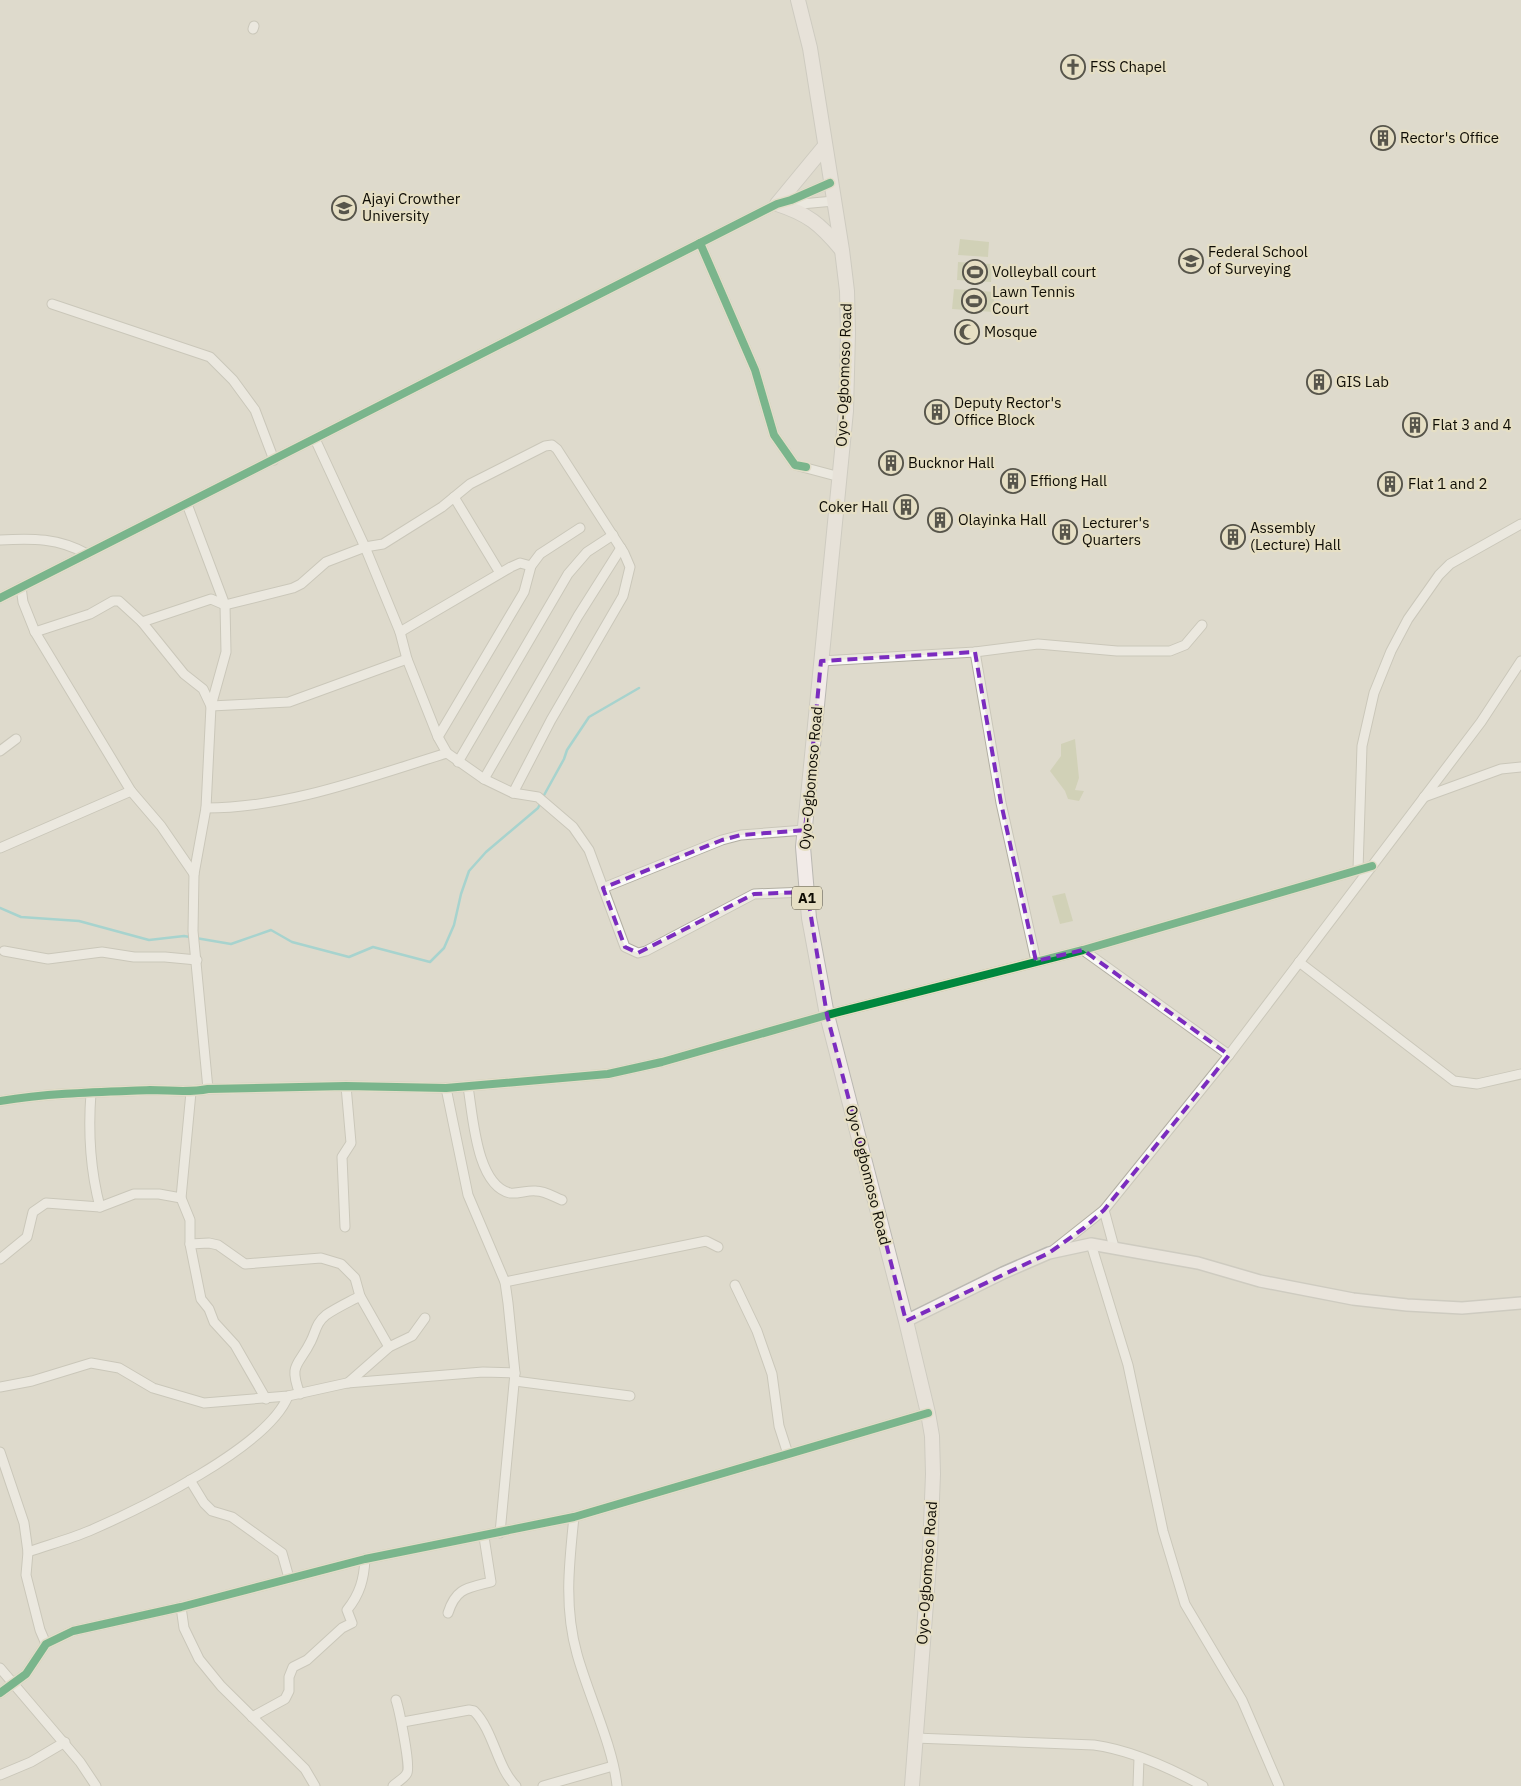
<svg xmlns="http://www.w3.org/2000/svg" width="1521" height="1786" font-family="'IBM Plex Sans',sans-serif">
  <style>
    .green { fill: #c2c69e }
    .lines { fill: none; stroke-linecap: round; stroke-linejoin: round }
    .stream { stroke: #65cad0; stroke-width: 2.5 }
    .minor-casing { stroke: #b2afa3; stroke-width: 11 }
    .major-casing { stroke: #bab8b2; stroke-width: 14 }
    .highway-casing { stroke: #bab8b2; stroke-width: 16 }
    .minor { stroke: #faf9f7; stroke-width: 9 }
    .major { stroke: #f5f0ee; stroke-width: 11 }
    .highway { stroke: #f2ebe8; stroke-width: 14 }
    .cycleway-casing { stroke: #e6dfc4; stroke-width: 11 }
    .cycleway { stroke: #00873e; stroke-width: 8 }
    .marked { fill: none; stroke: #7b2cbf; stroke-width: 4; stroke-dasharray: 10 6; stroke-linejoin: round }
    .labels { text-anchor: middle; stroke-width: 4.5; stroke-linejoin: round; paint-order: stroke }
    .shield { fill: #e6dfc4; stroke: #504c3e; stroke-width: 1 }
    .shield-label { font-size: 14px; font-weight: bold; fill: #0f0d05 }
    .poi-label { font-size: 15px; fill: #0f0d05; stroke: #e6dfc4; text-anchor: start }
    .street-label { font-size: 15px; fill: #0f0d05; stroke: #e6dfc4 }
  </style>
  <rect width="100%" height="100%" fill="#dedacc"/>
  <g class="green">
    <polygon points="960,239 989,242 988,257 958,255"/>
    <polygon points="958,262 992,264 991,282 957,280"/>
    <polygon points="954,289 995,292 993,312 952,309"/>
    <polygon points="1075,739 1079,778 1075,790 1084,791 1079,801 1068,799 1065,791 1050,771 1061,756 1061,744"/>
    <polygon points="1065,893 1073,921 1060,924 1052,896"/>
  </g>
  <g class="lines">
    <g class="stream">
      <polyline points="543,797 564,759 567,750 589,717 639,688"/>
      <polyline points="0,908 21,917 79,921 149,940 184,936 231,944 271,930 292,942 349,957 373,947 430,962 444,948 454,925 461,894 469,871 486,852 538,808 541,802"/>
    </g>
    <defs>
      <g id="minor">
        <polyline points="253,29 254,26"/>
        <polyline points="791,200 801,204 834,201"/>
        <polyline points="700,243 755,370 774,435 795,465 840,477"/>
        <polyline points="52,304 210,357 233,380 255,410 274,460"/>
        <polyline points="315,439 365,547 400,632 407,659 438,737 447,753 484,779 513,793 538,797 573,827 589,850 625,947 638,953 646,951 754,894 807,892"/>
        <polyline points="454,497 500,573"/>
        <polyline points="187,504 225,605 226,652 211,706 206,808 194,874 193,931 208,1089"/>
        <path d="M0,540C32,538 59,538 87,554"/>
        <polyline points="21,587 23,602 35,632 131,791 161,826 194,874"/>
        <polyline points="0,598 777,204 791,200 830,183"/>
        <polyline points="142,622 211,599 225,605 293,588 301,584 326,562 365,547 383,544 442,507 470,484 545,446 552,445 557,449 624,553 630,567 623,596 551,720 513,793"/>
        <polyline points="35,632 90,614 113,601 119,601 142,622 184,674 203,689 211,706 289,702 407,659"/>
        <polyline points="400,632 511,567 520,563 531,566"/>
        <polyline points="975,652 1001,803 1036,961"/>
        <polyline points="821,661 975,652 1038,644 1117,651 1170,651 1185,645 1202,625"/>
        <polyline points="438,737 524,592 531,566 540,554 580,528"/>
        <polyline points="0,751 16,739"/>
        <polyline points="458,762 568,574 587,552 613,535"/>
        <polyline points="484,779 578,616 621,548"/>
        <polyline points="1424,797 1501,769 1521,767"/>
        <path d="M206,808C288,808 369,777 447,753"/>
        <polyline points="0,848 131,791"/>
        <polyline points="1358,870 1362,746 1374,693 1391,651 1408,619 1439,575 1450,564 1521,524"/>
        <polyline points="603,888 722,840 741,835 805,830"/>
        <polyline points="1083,950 1229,1055"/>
        <polyline points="4,951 48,959 102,952 134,957 165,957 197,960"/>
        <polyline points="1299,962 1454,1081 1477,1084 1521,1074"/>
        <path d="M468,1087C473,1115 476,1185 510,1193C518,1194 528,1190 536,1191C545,1191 554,1197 562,1200"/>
        <polyline points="446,1088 468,1195 505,1282 508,1303 515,1373 500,1533"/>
        <polyline points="191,1092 181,1198 190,1220 190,1244 201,1299 209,1309 214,1322 235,1345 266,1399"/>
        <path d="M91,1093C88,1132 90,1169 100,1207"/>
        <path d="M0,1101C50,1093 100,1092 150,1090C170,1090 188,1093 208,1089L346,1086L446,1088L608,1074L662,1062L827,1015L1083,950L1372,866"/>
        <polyline points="1104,1210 1114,1247"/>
        <polyline points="345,1227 342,1157 351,1143 346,1086"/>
        <polyline points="190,1244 209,1243 218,1245 245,1264 321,1258 341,1264 355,1278 360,1296 389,1347"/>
        <polyline points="1091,1244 1128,1365 1163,1531 1185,1604 1242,1700 1279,1786"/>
        <polyline points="1051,1252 1104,1210 1229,1055 1481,722 1521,661"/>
        <polyline points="0,1259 27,1237 33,1212 46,1203 100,1207 134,1194 159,1194 181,1198"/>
        <polyline points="505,1282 706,1241 718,1247"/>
        <polyline points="735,1285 757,1331 772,1374 779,1426 788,1454"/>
        <polyline points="515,1381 630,1396"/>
        <polyline points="348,1383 389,1347 412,1336 425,1318"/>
        <polyline points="0,1387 32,1381 91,1363 119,1368 153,1388 204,1403 288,1396 347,1383 483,1372 515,1373"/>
        <path d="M300,1394C288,1363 299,1366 311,1341C316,1331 316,1323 326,1315C336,1308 349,1302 360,1296"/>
        <polyline points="0,1452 24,1523 28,1552 26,1575 40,1630 46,1644"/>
        <polyline points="190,1480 204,1503 212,1511 232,1517 282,1553 289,1578"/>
        <path d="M574,1517C569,1564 564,1608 577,1654C588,1694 613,1746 617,1786"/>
        <path d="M28,1552C48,1545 70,1539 89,1531C140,1509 268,1447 288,1396"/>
        <polyline points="181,1607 184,1628 199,1659 221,1686 305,1769 315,1786"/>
        <path d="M448,1613C456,1588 467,1588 491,1582L484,1537"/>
        <polyline points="0,1668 80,1762 96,1786"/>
        <polyline points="0,1693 26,1674 46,1644 73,1631 181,1607 365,1559 574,1517 928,1413"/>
        <path d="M252,1717L285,1699L289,1691V1677L293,1667L307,1660L342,1628L352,1623L347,1610C360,1594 364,1579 365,1559"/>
        <path d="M403,1722L469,1710L474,1711C494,1731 497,1768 516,1786"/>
        <path d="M915,1738L1094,1745C1131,1750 1170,1768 1203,1786"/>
        <polyline points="0,1775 31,1762 65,1742"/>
        <path d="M393,1786C397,1782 405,1778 407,1773C411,1767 399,1709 396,1700"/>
        <polyline points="543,1786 613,1766"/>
        <polyline points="1138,1786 1139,1758"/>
      </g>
      <polyline id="major" points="906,1321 1003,1273 1049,1253 1091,1244 1198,1263 1260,1281 1353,1299 1407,1305 1462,1308 1521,1303"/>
      <g id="highway">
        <polyline points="798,0 810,48 842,250 847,291 848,333 846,411 803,847 809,918 827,1015 906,1321 928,1413 932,1436 933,1474 930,1551 912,1786"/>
        <path d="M824,147L777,204C808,214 820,224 841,249"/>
      </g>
    </defs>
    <use href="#minor" class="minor-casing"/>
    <use href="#major" class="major-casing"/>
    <use href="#highway" class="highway-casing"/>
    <use href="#minor" class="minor"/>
    <use href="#major" class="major"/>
    <use href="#highway" class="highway"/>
    <defs>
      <g id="cycleway">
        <polyline points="700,243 755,370 774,435 795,465 806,467"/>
        <polyline points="0,598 777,204 791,200 830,183"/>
        <path d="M0,1101C50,1093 100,1092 150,1090C170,1090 188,1093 208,1089L346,1086L446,1088L608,1074L662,1062L827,1015L1083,950L1372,866"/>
        <polyline points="0,1693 26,1674 46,1644 73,1631 181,1607 365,1559 574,1517 928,1413"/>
      </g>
    </defs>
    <use href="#cycleway" class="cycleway-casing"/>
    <use href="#cycleway" class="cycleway"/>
  </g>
  <path d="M0 0H1521V1786H0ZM975,652L1001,803L1036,961L1083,950L1229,1055L1104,1210L1084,1228L1049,1253L906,1321L827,1015L807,892L754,894L638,953L625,947L603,888L722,840L741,835L805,830L821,661Z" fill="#dedacc" fill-opacity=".55" fill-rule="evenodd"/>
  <path class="marked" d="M975,652L1001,803L1036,961L1083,950L1229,1055L1104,1210L1084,1228L1049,1253L906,1321L827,1015L807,892L754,894L638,953L625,947L603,888L722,840L741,835L805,830L821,661Z"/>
  <defs>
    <symbol id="church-ring" viewBox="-11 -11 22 22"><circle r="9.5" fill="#e6dfc4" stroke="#57554b" stroke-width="1.5"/><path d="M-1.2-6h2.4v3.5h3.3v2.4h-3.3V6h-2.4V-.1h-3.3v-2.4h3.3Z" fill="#57554b"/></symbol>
    <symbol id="building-ring" viewBox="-11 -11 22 22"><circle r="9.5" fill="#e6dfc4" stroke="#57554b" stroke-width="1.5"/><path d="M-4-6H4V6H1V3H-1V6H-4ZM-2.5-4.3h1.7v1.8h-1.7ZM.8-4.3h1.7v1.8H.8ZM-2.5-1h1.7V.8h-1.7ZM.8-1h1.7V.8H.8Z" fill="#57554b"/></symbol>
    <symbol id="university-ring" viewBox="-11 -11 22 22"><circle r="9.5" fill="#e6dfc4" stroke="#57554b" stroke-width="1.5"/><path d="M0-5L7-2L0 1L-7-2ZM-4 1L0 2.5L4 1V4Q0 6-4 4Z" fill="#57554b"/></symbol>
    <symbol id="school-ring" viewBox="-11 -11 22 22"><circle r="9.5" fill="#e6dfc4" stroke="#57554b" stroke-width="1.5"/><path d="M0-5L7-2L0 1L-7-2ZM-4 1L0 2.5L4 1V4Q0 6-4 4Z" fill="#57554b"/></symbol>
    <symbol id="stadium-ring" viewBox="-11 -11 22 22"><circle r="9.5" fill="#e6dfc4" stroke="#57554b" stroke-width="1.5"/><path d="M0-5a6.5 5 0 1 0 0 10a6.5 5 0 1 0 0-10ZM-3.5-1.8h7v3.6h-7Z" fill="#57554b"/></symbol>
    <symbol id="mosque-ring" viewBox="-11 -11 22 22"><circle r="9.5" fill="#e6dfc4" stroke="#57554b" stroke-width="1.5"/><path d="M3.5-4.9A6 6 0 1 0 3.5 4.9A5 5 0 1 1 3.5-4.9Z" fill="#57554b"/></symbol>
  </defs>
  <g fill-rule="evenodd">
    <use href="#church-ring" x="1059" y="53" width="28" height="28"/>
    <use href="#building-ring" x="1369" y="124" width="28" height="28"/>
    <use href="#university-ring" x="330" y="194" width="28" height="28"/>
    <use href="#school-ring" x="1177" y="247" width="28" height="28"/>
    <use href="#stadium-ring" x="961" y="258" width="28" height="28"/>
    <use href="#stadium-ring" x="960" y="287" width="28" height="28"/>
    <use href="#mosque-ring" x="953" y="318" width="28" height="28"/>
    <use href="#building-ring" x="1305" y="368" width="28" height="28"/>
    <use href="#building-ring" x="923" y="398" width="28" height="28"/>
    <use href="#building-ring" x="1401" y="411" width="28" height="28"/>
    <use href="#building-ring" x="877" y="449" width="28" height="28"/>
    <use href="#building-ring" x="999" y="467" width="28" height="28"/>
    <use href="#building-ring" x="1376" y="470" width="28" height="28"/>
    <use href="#building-ring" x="892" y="493" width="28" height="28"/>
    <use href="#building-ring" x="926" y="506" width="28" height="28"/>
    <use href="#building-ring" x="1051" y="518" width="28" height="28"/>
    <use href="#building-ring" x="1219" y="523" width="28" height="28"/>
  </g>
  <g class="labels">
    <rect class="shield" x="792" y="886.5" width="30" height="23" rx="4"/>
    <g class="shield-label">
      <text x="807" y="903">A1</text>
    </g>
    <g class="poi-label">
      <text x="1090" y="72">FSS Chapel</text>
      <text x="1400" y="143">Rector's Office</text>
      <text x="362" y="204">Ajayi Crowther<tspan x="362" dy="17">University</tspan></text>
      <text x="1208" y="257">Federal School<tspan x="1208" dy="17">of Surveying</tspan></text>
      <text x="992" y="277">Volleyball court</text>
      <text x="992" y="297">Lawn Tennis<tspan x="992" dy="17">Court</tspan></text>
      <text x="984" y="337">Mosque</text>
      <text x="1336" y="387">GIS Lab</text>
      <text x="954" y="408">Deputy Rector's<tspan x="954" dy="17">Office Block</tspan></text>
      <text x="1432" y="430">Flat 3 and 4</text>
      <text x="908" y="468">Bucknor Hall</text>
      <text x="1030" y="486">Effiong Hall</text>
      <text x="1408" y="489">Flat 1 and 2</text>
      <text x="888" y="512" text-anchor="end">Coker Hall</text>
      <text x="958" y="525">Olayinka Hall</text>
      <text x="1082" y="528">Lecturer's<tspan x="1082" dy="17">Quarters</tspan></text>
      <text x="1250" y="533">Assembly<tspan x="1250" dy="17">(Lecture) Hall</tspan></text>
    </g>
    <g class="street-label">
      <text transform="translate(844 375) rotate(-88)" y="5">Oyo-Ogbomoso Road</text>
      <text transform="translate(811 778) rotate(-85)" y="5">Oyo-Ogbomoso Road</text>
      <text transform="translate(868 1175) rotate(76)" y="5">Oyo-Ogbomoso Road</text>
      <text transform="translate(927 1573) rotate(-86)" y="5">Oyo-Ogbomoso Road</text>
    </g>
  </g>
</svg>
